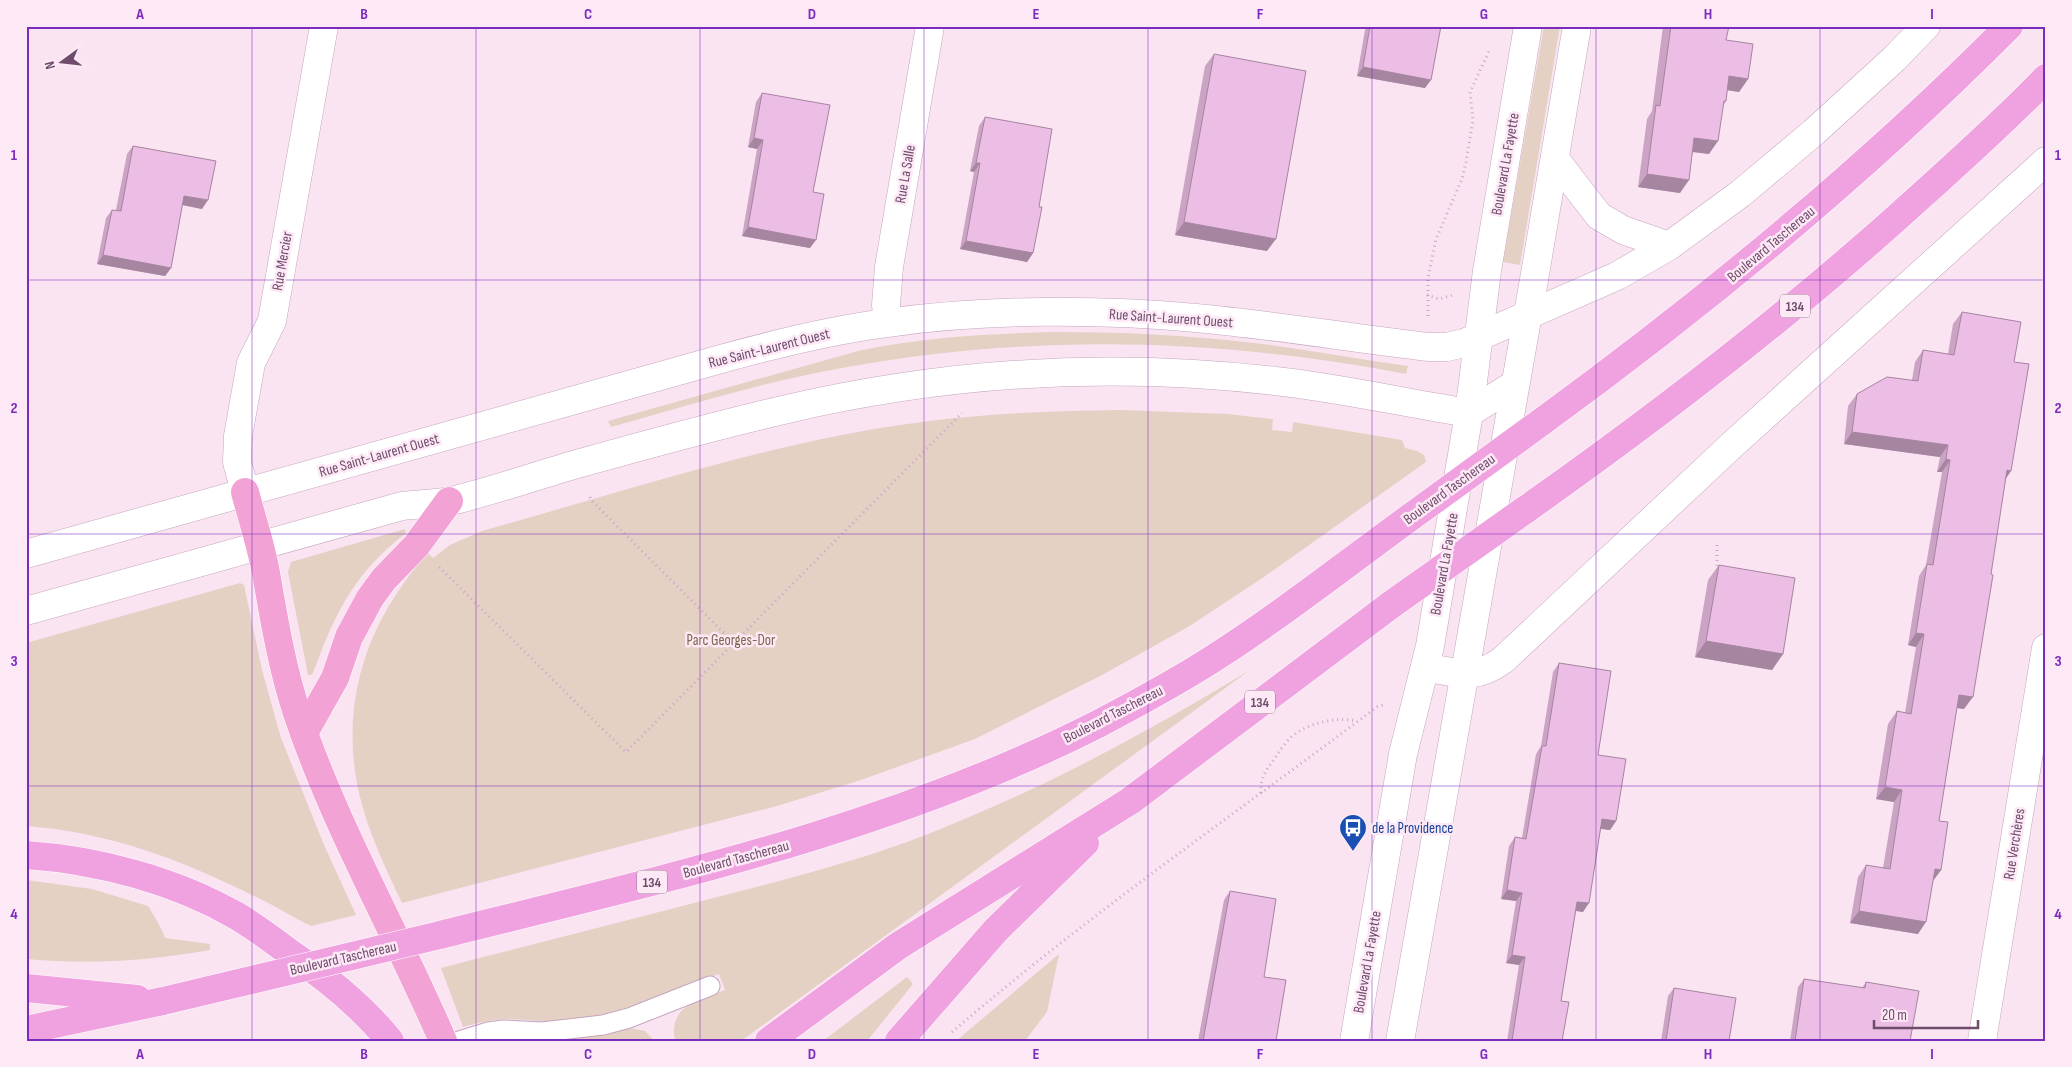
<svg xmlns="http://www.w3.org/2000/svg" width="2072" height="1067" font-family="'Sofia Sans Condensed',sans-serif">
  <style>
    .green { fill: #e5d0c4 }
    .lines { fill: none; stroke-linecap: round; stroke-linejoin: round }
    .service-casing { stroke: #c4a6be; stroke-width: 21 }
    .minor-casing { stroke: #c4a6be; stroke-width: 29 }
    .tertiary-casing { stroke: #c4a6be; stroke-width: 29 }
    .primary-casing { stroke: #fff; stroke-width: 29 }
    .trunk-casing { stroke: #fff; stroke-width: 29 }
    .path { stroke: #d1a2ca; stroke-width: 3; stroke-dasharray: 1 4; stroke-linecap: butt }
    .service { stroke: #fff; stroke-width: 19 }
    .minor { stroke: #fff; stroke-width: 28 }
    .tertiary { stroke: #fff; stroke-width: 28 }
    .primary { stroke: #f2a2d4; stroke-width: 28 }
    .trunk { stroke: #f0a1e0; stroke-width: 28 }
    .trunk-bridge-casing { stroke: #fff; stroke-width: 29; stroke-linecap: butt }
    .trunk-bridge { stroke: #f0a1e0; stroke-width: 28 }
    .wall { fill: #cba3c5 }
    .shaded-wall { fill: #a585a0 }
    .building { fill: #ecbee5; stroke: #a585a0 }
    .grid { fill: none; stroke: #7b2cbf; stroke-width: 1; stroke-opacity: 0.55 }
    .labels { text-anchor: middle; stroke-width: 5; stroke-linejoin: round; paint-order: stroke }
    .shield { fill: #fde9f6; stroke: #9a7b95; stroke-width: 1 }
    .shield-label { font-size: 14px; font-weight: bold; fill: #6f4c6b }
    .street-label { font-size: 15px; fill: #6f4c6b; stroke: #fde9f6 }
    .park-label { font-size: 15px; fill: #7f634b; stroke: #fde9f6 }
    .transit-label { font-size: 15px; fill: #164399; stroke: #fde9f6; text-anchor: start }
    .neatline { fill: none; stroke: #7b2cbf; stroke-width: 2 }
    .grid-label { font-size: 16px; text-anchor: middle; font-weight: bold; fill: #7b2cbf }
  </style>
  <rect width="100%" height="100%" fill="#fae4f2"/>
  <g class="green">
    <polygon points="1544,26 1560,26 1520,265 1503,262"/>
    <path d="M1053,332C1120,332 1187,335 1254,343C1305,349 1357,359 1408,366L1406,374C1212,337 1021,333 826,371C753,385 682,407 611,427L608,421L858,351C922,337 987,334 1053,332Z"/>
    <path d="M1121,410L1227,414L1273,419L1272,430L1292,432L1293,422L1402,440L1405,448L1417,451L1424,455L1426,462L1264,577L1188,627L1102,675L975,739L861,780L777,806L402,903C386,869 369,834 360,797C338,705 366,622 428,553L433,558L450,545L482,531C625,491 774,441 922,422C988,413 1055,411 1121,410Z"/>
    <path d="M405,529L406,533C354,573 335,613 313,673L311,675H308L288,572L291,562Z"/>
    <path d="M240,583L244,585L262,670L281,738L324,845L356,915L311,926C292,917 274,905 254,896C182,860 108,832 26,826V643Z"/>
    <path d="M1250,670L741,1041H675C668,1006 699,999 725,990L719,974C669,993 619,1015 565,1021C546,1023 527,1019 508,1019C492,1019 478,1023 463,1027L441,968C527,946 612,924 698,902C775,882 854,863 928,834C1041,790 1146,733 1250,670Z"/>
    <path d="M26,880L92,889L148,906C153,914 163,930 165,938L210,944V950C146,961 91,965 26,959Z"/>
    <polygon points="1059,954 1047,1012 1025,1041 956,1041"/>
    <polygon points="907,977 913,984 867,1041 823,1041"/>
    <polygon points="629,1028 645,1031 655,1041 544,1041 580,1038"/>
  </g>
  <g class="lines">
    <defs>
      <polyline id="service" points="459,1041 488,1032 504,1030 542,1032 603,1025 629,1018 710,986"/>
      <g id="minor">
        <polyline points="888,322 886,305 889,267 930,26"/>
        <polyline points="245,492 237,462 238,436 251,363 272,321 324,26"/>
        <polyline points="1982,1041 2046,648"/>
      </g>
      <g id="tertiary">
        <polyline points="1555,159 1599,216 1623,230 1669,246"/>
        <path d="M26,554L721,359C775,344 831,330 887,323C984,309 1099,309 1196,318C1274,325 1351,338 1429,347H1447L1464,343L1617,276L1669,246L1740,194L1814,132L1894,59L1926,26"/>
        <path d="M26,611L402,506C418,504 436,504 451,501C493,491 535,476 577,464C645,445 714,426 783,410C944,372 1111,362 1275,381C1340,388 1405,403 1469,413L1515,384"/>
        <path d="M1425,667C1458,673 1474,681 1503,660L1732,445L2046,161"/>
        <polyline points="1354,1041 1403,754 1430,646 1469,413 1487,271 1528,26"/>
        <polyline points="1400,1041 1535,274 1577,26"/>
      </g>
      <g id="primary">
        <path d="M245,492C252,519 261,545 266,573C274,619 282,668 297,713C335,827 396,931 443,1041"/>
        <polyline points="304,733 335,678 349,637 370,598 384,579 416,546 449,501"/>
      </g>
      <g id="trunk">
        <path d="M1540,423C1706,302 1864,172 2009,26"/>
        <path d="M1525,510C1664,412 1796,310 1922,195C1964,157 2007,119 2046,78"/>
        <path d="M26,855C98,860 174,880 237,916C255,927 273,940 290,953C327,978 362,1006 390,1041"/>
        <path d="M440,935C664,879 891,829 1098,724C1136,704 1175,683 1211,660C1280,616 1345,565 1412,516"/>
        <polyline points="26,988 137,999"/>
        <polyline points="26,1030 163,1001"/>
        <polyline points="769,1041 898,946 1130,801 1392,604"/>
        <polyline points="899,1041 996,930 1085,843"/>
      </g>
    </defs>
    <use href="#service" class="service-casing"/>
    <use href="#minor" class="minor-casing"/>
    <use href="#tertiary" class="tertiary-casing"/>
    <use href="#primary" class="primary-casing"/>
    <use href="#trunk" class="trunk-casing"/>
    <g class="path">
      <polyline points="1427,295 1439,299 1453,295"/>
      <polyline points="1428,316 1428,278 1436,239 1462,179 1466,162 1473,120 1470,92 1490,49"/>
      <polyline points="590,497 591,500 734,643"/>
      <polyline points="439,567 626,752 962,413"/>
      <polyline points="1717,571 1717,543"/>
      <path d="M1261,793C1260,778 1266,770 1275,758C1281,749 1288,738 1298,732C1314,722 1338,717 1357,721"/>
      <path d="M952,1032C1088,915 1235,814 1377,707L1383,705"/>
    </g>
    <use href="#service" class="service"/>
    <use href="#minor" class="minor"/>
    <use href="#tertiary" class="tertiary"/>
    <use href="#primary" class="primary"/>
    <use href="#trunk" class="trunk"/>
    <defs>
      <g id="trunk-bridge">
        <polyline points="1412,516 1540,423"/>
        <polyline points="1392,604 1525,510"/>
        <polyline points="163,1001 440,935"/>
      </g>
    </defs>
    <use href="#trunk-bridge" class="trunk-bridge-casing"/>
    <use href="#trunk-bridge" class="trunk-bridge"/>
  </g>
  <g class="wall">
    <polygon points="1367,26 1441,26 1425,88 1357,76 1365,30"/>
    <polygon points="1663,26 1729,26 1726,40 1748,79 1739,92 1727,90 1726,101 1723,106 1709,154 1693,152 1680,193 1638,187 1647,119 1652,111"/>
    <polygon points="1214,54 1267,251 1175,235 1205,66"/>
    <polygon points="762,93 813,192 810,248 742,236 757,149 748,147 756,102"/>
    <polygon points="985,117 1039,207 1033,253 1027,262 960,249 974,172 970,171 979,126"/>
    <polygon points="133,146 202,209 182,205 171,268 165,276 97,264 106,218 112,210 116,210 127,154"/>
    <polygon points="1962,312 2014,362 2006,478 1964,709 1957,708 1939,821 1941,870 1933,881 1918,934 1850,923 1858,877 1866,865 1883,868 1894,802 1876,799 1888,724 1897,711 1905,713 1916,647 1908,645 1919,576 1926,565 1942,472 1937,472 1940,457 1844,444 1848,406 1857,394 1912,380 1915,362 1923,350 1948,354 1953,324"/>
    <polygon points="1719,565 1783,654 1772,670 1695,657 1708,580"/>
    <polygon points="1559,663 1598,755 1616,821 1610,830 1601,829 1583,912 1576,911 1561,1001 1562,1041 1507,1041 1519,965 1506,963 1516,901 1501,899 1509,846 1515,837 1522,838 1536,754 1541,746 1553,672"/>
    <polygon points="1230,891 1264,977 1276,1041 1198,1041 1224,900"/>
    <polygon points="1804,979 1862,988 1866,982 1910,1041 1790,1041 1798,987"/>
    <polygon points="1674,988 1729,1041 1661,1041 1668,996"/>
  </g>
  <g class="shaded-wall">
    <polygon points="1363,67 1431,80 1425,88 1357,76"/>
    <polygon points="1729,76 1748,79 1739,92 1720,89"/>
    <polygon points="754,138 763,140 757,149 748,147"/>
    <polygon points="1694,138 1718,141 1709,154 1685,151"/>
    <polygon points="976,163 980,163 974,172 970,171"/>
    <polygon points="1647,174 1689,180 1680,193 1638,187"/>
    <polygon points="184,196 208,200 202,209 178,204"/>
    <polygon points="1184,222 1276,239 1267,251 1175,235"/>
    <polygon points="748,227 816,240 810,248 742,236"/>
    <polygon points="966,241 1033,253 1027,262 960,249"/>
    <polygon points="103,255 171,268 165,276 97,264"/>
    <polygon points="1852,432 1948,445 1940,457 1844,444"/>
    <polygon points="1946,459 1950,460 1942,472 1937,472"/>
    <polygon points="2007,470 2011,471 2003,483"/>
    <polygon points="1916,633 1924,634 1916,647 1908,645"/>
    <polygon points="1706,641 1783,654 1772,670 1695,657"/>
    <polygon points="1959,695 1973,697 1964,709 1950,707"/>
    <polygon points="1885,787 1902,790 1894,802 1876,799"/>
    <polygon points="1602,819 1616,821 1610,830 1596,828"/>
    <polygon points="1935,869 1941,870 1932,882"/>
    <polygon points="1507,890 1522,893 1516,901 1501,899"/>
    <polygon points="1577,902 1589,903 1583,912 1571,910"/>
    <polygon points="1859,911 1926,922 1918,934 1850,923"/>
    <polygon points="1512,955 1525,957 1519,965 1506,963"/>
  </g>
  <g class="building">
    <polygon points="1370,26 1441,26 1431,80 1363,67"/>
    <polygon points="1671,26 1729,26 1726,40 1753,44 1748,79 1729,76 1726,101 1724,101 1718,141 1694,138 1689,180 1647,174 1656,105 1660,106"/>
    <polygon points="1214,54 1306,71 1276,239 1184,222"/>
    <polygon points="762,93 830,105 813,192 824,194 816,240 748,227 763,140 754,138"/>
    <polygon points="985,117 1052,129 1039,207 1042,207 1033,253 966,241 980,163 976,163"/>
    <polygon points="133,146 216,161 208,200 184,196 171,268 103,255 112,210 121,211"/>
    <polygon points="1962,312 2021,322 2014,362 2029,364 2011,471 2007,470 1991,574 1993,575 1973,697 1959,695 1939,821 1948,822 1941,870 1935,869 1926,922 1859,911 1866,865 1890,869 1902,790 1885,787 1897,711 1911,714 1924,634 1916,633 1927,564 1933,565 1950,460 1946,459 1948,445 1852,432 1857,394 1887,377 1918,381 1923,350 1954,355"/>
    <polygon points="1719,565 1795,578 1783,654 1706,641"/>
    <polygon points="1559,663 1611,671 1598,755 1626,759 1616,821 1602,819 1589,903 1577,902 1561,1001 1569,1002 1562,1041 1512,1041 1525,957 1512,955 1522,893 1507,890 1515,837 1526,839 1542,746 1546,746"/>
    <polygon points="1230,891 1276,899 1264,977 1286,980 1276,1041 1203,1041"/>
    <polygon points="1804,979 1865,988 1866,982 1919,991 1910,1041 1795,1041"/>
    <polygon points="1674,988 1736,998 1729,1041 1666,1041"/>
  </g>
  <path class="grid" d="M252,26V1041M476,26V1041M700,26V1041M924,26V1041M1148,26V1041M1372,26V1041M1596,26V1041M1820,26V1041M26,280H2046M26,534H2046M26,786H2046"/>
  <defs>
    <symbol id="bus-pin" viewBox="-11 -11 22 30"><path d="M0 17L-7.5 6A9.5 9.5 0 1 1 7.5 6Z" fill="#1a4fb4" stroke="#fde9f6"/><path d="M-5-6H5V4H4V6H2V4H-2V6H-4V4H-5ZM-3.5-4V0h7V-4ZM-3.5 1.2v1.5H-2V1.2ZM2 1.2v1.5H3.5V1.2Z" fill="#fff"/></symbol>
  </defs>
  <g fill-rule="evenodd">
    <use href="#bus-pin" x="1337" y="812" width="32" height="43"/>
  </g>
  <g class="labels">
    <g class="shield">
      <rect x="1780" y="294.5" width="30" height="23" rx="4"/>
      <rect x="1245" y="690.5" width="30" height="23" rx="4"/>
      <rect x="637" y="870.5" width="30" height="23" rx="4"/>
    </g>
    <g class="shield-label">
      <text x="1795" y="311">134</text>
      <text x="1260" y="707">134</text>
      <text x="652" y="887">134</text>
    </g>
    <g class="street-label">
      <text transform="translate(1505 164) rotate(-80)" y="5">Boulevard La Fayette</text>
      <text transform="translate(905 174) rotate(-80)" y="5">Rue La Salle</text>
      <text transform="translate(1771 244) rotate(-40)" y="5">Boulevard Taschereau</text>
      <text transform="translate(282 261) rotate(-80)" y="5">Rue Mercier</text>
      <text transform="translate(1171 318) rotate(4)" y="5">Rue Saint-Laurent Ouest</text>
      <text transform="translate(769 348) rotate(-14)" y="5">Rue Saint-Laurent Ouest</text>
      <text transform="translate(379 455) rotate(-16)" y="5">Rue Saint-Laurent Ouest</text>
      <text transform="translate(1449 489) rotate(-36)" y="5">Boulevard Taschereau</text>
      <text transform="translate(1444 564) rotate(-80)" y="5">Boulevard La Fayette</text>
      <text transform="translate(1113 714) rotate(-27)" y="5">Boulevard Taschereau</text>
      <text transform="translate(2014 844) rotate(-81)" y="5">Rue Verchères</text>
      <text transform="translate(736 859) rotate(-15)" y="5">Boulevard Taschereau</text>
      <text transform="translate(343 958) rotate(-13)" y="5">Boulevard Taschereau</text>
      <text transform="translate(1367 962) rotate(-80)" y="5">Boulevard La Fayette</text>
    </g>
    <g class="park-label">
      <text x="731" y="645">Parc Georges-Dor</text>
    </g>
    <g class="transit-label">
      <text x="1372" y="833">de la Providence</text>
    </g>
  </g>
  <rect width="2072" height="1067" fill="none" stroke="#fde9f6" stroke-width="55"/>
  <g transform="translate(62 62) rotate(255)" stroke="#fde9f6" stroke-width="4" paint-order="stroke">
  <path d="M0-4L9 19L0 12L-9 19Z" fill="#6f4c6b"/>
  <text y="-8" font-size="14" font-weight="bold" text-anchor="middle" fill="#6f4c6b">N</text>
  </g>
  <path d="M1874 1020v8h104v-8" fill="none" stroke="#6f4c6b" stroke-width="2.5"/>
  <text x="1882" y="1020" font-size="15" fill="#6f4c6b" stroke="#fde9f6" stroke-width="4" paint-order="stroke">20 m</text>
  <rect x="28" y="28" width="2016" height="1012" class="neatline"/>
  <g class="grid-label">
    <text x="140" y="19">A</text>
    <text x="364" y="19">B</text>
    <text x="588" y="19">C</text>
    <text x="812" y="19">D</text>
    <text x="1036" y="19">E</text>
    <text x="1260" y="19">F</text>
    <text x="1484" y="19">G</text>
    <text x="1708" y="19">H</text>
    <text x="1932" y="19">I</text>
    <text x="14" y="160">1</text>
    <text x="2058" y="160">1</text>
    <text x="14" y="413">2</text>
    <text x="2058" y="413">2</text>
    <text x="14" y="666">3</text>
    <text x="2058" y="666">3</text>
    <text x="14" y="919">4</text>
    <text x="2058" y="919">4</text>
    <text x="140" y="1059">A</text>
    <text x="364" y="1059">B</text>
    <text x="588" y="1059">C</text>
    <text x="812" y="1059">D</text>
    <text x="1036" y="1059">E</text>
    <text x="1260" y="1059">F</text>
    <text x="1484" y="1059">G</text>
    <text x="1708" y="1059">H</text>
    <text x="1932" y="1059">I</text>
  </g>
</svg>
